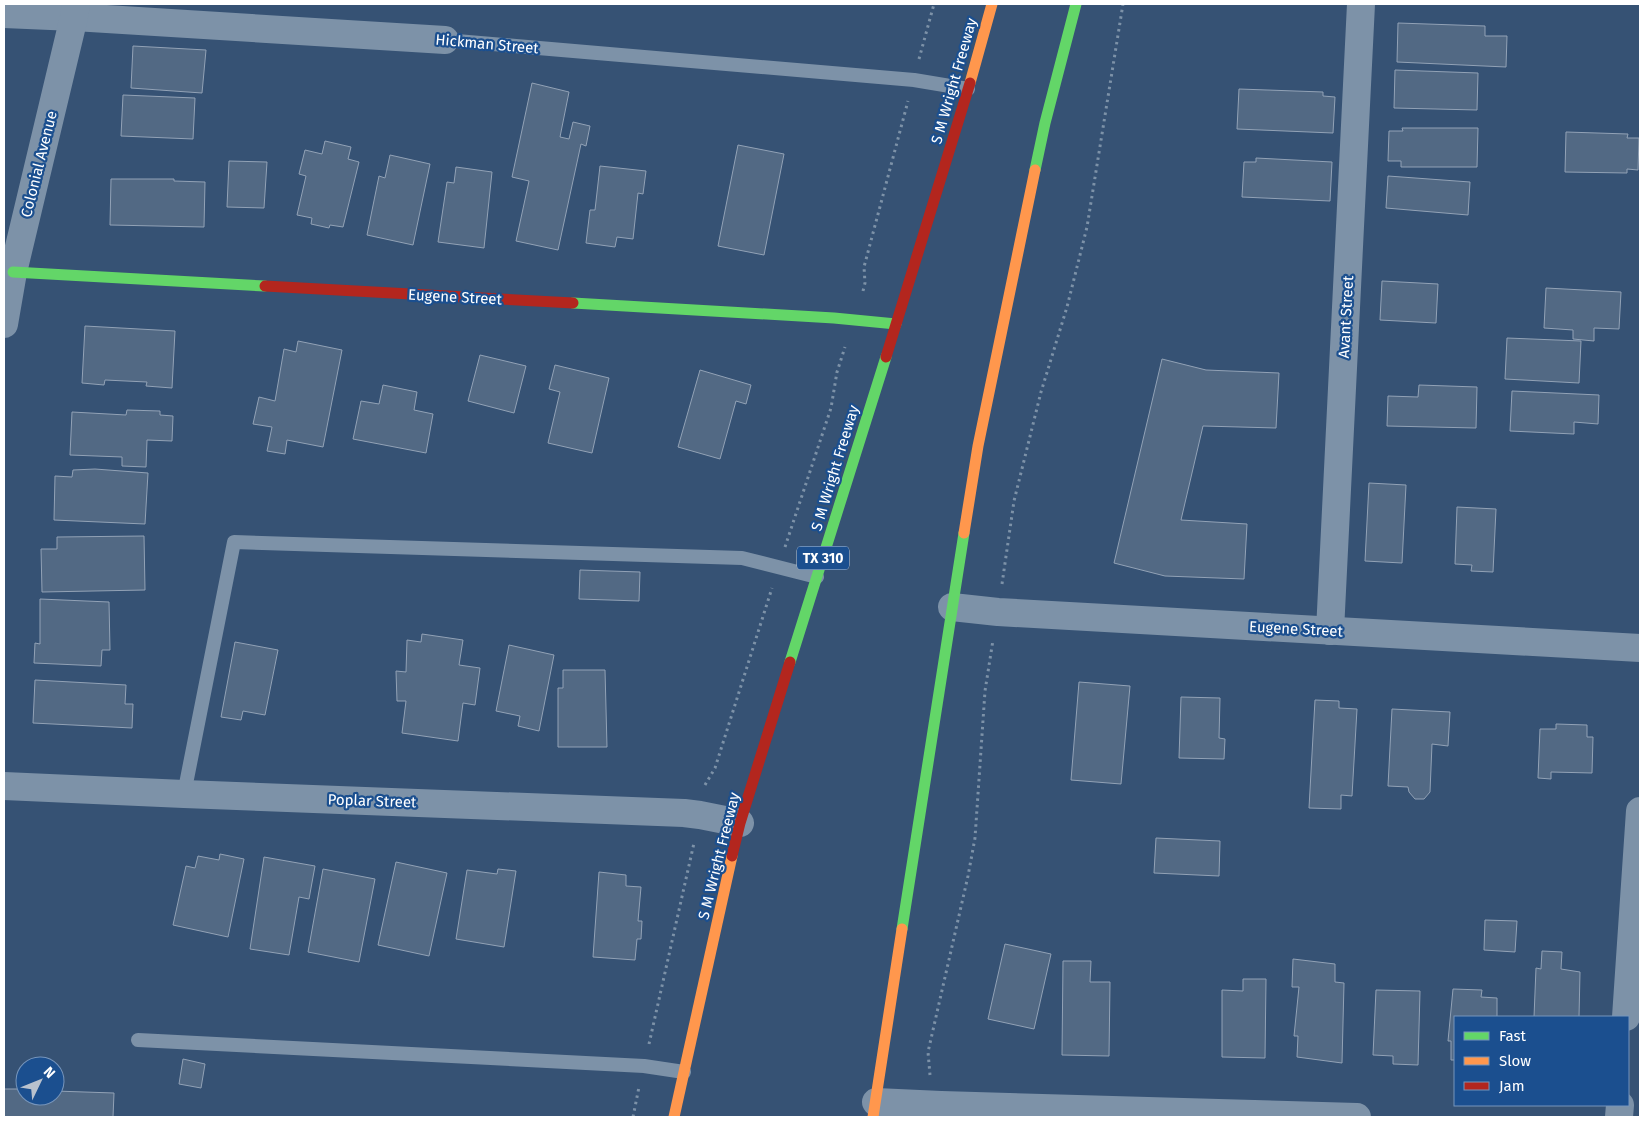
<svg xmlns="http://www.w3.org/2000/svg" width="1644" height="1121" font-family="'Fira Sans',sans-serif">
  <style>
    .building { fill: #526984; stroke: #92a2b6 }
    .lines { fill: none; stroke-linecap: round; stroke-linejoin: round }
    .path { stroke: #7d92a8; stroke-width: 3; stroke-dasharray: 2.5 4; stroke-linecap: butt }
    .lane { stroke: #7d92a8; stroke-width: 14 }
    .street { stroke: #7d92a8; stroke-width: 28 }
    .fast { stroke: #63d668; stroke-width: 11 }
    .slow { stroke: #ff974d; stroke-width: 11 }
    .jam { stroke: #b3261e; stroke-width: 11 }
    .labels { text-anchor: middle; stroke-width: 4.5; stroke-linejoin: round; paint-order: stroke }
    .shield { fill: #1b4f8f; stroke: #bbcadd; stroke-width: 1 }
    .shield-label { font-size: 14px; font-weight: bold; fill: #fff }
    .street-label { font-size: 15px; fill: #fff; stroke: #1b4f8f }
  </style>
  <rect width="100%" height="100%" fill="#365274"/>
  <g class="building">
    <polygon points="1398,23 1485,26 1485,36 1507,36 1506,67 1397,62"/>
    <polygon points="133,46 206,50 202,93 131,88"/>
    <polygon points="1395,70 1478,73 1477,110 1394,108"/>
    <polygon points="532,83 569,92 560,137 569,139 573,122 590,126 586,146 581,144 558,250 516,241 529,181 512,177"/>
    <polygon points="1239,89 1323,92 1323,96 1335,97 1333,133 1237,129"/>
    <polygon points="123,95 195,98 193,139 121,136"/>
    <polygon points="1402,128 1478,128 1477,167 1401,167 1401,161 1388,161 1389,131 1403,131"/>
    <polygon points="1566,132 1628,134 1627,138 1639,138 1638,170 1627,169 1627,173 1565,172"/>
    <polygon points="325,141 351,147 348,159 359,162 343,227 330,225 329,228 311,224 312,218 297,215 306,176 299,174 305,150 322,154"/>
    <polygon points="738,145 784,154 764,255 718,246"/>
    <polygon points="390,155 430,164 413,245 367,235 379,176 385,178"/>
    <polygon points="1256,158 1332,162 1330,201 1242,197 1244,162 1256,162"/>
    <polygon points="229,161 267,162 264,208 227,207"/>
    <polygon points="600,166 646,171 643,194 638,193 633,239 617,237 615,247 586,243 590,210 595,210"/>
    <polygon points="456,167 492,172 484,248 438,242 447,182 454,183"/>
    <polygon points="1388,176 1470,182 1468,215 1386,208"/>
    <polygon points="111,179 174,179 174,181 205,182 204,227 110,225"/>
    <polygon points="1382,281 1438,284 1436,323 1380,320"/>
    <polygon points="1546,288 1621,292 1619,329 1594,328 1594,341 1573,339 1573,330 1544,328"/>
    <polygon points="85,326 175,331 172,388 146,386 147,382 105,380 104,385 82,383"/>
    <polygon points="1507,338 1581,341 1579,383 1505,379"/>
    <polygon points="298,341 342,350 323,447 287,440 285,454 267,451 272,427 253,424 259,397 275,401 284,349 296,352"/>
    <polygon points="480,355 526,366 514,413 468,401"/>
    <polygon points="1162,359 1206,370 1279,373 1276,428 1203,426 1181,520 1247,524 1244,579 1165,576 1114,563"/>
    <polygon points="555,365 609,378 592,453 548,443 560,392 549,389"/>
    <polygon points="700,370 751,385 746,404 736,401 720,459 678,447"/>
    <polygon points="383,385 417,392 414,410 433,414 426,453 353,439 361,401 379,404"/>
    <polygon points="1419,385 1477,387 1476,428 1387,426 1388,396 1418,397"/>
    <polygon points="1512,391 1599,395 1598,424 1574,422 1574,434 1510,431"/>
    <polygon points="127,410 160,411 160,415 173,416 172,441 147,440 146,467 122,466 122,457 70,455 72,412 126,415"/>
    <polygon points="95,469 148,473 145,524 54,520 55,476 72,477 73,470"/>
    <polygon points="1369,483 1406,485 1402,563 1365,561"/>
    <polygon points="1457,507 1496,509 1493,572 1471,571 1472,565 1455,564"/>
    <polygon points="144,536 145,590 42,592 41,549 57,549 57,537"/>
    <polygon points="580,570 640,572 639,601 579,599"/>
    <polygon points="40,599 109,602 110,650 102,650 101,666 34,663 35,643 40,644"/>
    <polygon points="422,634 463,640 459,665 480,668 475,705 463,703 458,741 402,733 406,701 397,701 396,671 406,672 407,640 421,642"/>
    <polygon points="235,642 278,650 265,715 243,711 241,720 221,717"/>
    <polygon points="509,645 554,655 539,731 518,726 520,716 496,711"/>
    <polygon points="563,670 605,670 607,747 558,747 558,688 563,688"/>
    <polygon points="35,680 126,685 125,704 133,704 132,728 33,723"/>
    <polygon points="1079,682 1130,686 1121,784 1071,780"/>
    <polygon points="1181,697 1220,698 1219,738 1225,739 1224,759 1179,758"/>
    <polygon points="1315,700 1339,701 1339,708 1357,709 1352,796 1341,795 1341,809 1309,808"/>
    <polygon points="1392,709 1450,712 1448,746 1432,744 1430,792 1424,799 1415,799 1409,792 1408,787 1388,786"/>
    <polygon points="1556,724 1587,725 1587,737 1593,737 1592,773 1551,772 1551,779 1538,778 1540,729 1556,729"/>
    <polygon points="1156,838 1220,841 1219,876 1154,873"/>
    <polygon points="220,854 244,859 228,937 173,925 186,866 195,868 198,856 219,860"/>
    <polygon points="264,857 315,866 309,899 299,897 289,955 250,949"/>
    <polygon points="396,862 447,873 429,956 378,945"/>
    <polygon points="323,869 375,879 359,962 308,952"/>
    <polygon points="498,869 516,871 504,947 456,939 467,870 497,874"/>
    <polygon points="599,872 626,875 626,886 641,887 638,921 642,921 641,939 637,939 635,960 593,957"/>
    <polygon points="1485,920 1517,921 1515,952 1484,950"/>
    <polygon points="1005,944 1051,954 1034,1029 988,1019"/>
    <polygon points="1542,951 1562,952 1561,969 1580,972 1579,1017 1534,1017 1536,968 1541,969"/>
    <polygon points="1293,959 1335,964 1335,982 1344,983 1342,1063 1297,1057 1298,1036 1294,1036 1299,987 1292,987"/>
    <polygon points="1063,961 1091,961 1090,982 1110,982 1109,1056 1062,1055"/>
    <polygon points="1243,979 1266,979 1265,1058 1222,1057 1222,990 1243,991"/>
    <polygon points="1453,989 1482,990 1481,997 1497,998 1497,1017 1455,1017 1455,1060 1451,1060 1451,1041 1448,1041"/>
    <polygon points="1376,990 1420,991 1418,1065 1393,1064 1393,1056 1373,1055"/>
    <polygon points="183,1059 205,1064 201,1088 179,1084"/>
    <polygon points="4,1089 25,1089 25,1096 55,1096 55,1091 114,1093 113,1117 4,1117"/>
  </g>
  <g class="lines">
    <g class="path">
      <polyline points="919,59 934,4"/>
      <polyline points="863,291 865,283 864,267 908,101"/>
      <polyline points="785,547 831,408 837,372 845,347"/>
      <polyline points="1002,584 1014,501 1041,392 1067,307 1087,227 1123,4"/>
      <polyline points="705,785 715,768 772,588"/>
      <polyline points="649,1044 694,843"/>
      <polyline points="930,1075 928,1052 968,876 975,838 985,691 993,640"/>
      <polyline points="633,1117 639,1087"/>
    </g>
    <g class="lane">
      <polyline points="445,40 914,80 968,89"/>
      <polyline points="184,794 234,542 742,558 817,577"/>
      <polyline points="138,1040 644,1066 684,1072"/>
    </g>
    <g class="street">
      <polyline points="4,14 74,17 445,40"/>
      <polyline points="4,324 13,272 74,17 76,4"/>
      <polyline points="952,607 998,612 1640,648"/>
      <polyline points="1330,631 1361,4"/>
      <polyline points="4,786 184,794 684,813 700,815 740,823"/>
      <polyline points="1626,1017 1640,811"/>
      <polyline points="876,1102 941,1105 1357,1117"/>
      <polyline points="1619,1117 1620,1105"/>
    </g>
    <g class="fast">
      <polyline points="1035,170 1045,123 1076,4"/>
      <polyline points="13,272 265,286"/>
      <polyline points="573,303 834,318 896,324"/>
      <polyline points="790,662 886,357"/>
      <polyline points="902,929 964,533"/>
    </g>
    <g class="slow">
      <polyline points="970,83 992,4"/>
      <polyline points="964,533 978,446 1035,170"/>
      <polyline points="674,1117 732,856"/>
      <polyline points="873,1117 902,929"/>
    </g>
    <g class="jam">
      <polyline points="265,286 573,303"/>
      <polyline points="886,357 970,83"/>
      <polyline points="732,856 740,823 790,662"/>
    </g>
  </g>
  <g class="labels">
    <rect class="shield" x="797" y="546.5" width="52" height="23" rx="4"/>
    <g class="shield-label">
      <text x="823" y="563">TX 310</text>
    </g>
    <g class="street-label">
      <text transform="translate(487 44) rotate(5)" y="5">Hickman Street</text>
      <text transform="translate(954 81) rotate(-74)" y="5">S M Wright Freeway</text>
      <text transform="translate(39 164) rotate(-76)" y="5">Colonial Avenue</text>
      <text transform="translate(455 297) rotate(3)" y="5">Eugene Street</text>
      <text transform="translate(1346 317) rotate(-87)" y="5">Avant Street</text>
      <text transform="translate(835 468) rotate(-73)" y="5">S M Wright Freeway</text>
      <text transform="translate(1296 629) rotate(3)" y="5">Eugene Street</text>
      <text transform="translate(372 801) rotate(2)" y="5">Poplar Street</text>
      <text transform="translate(719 856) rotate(-76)" y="5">S M Wright Freeway</text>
    </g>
  </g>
  <rect width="1644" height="1121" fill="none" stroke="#ffffff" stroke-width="10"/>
  <rect x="1454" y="1016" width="175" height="90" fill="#1b4f8f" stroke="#7695bc"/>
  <rect x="1464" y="1032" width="25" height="8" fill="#63d668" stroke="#7695bc"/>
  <text x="1499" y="1041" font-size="15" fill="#ffffff">Fast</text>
  <rect x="1464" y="1057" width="25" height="8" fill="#ff974d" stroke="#7695bc"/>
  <text x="1499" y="1066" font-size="15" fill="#ffffff">Slow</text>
  <rect x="1464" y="1082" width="25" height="8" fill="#b3261e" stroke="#7695bc"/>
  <text x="1499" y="1091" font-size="15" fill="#ffffff">Jam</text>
  <g transform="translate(40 1081) rotate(47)"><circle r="24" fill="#1b4f8f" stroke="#7695bc"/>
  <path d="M0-4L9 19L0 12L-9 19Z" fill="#b9c2ce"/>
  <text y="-8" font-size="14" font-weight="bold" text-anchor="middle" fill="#ffffff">N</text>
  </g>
</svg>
